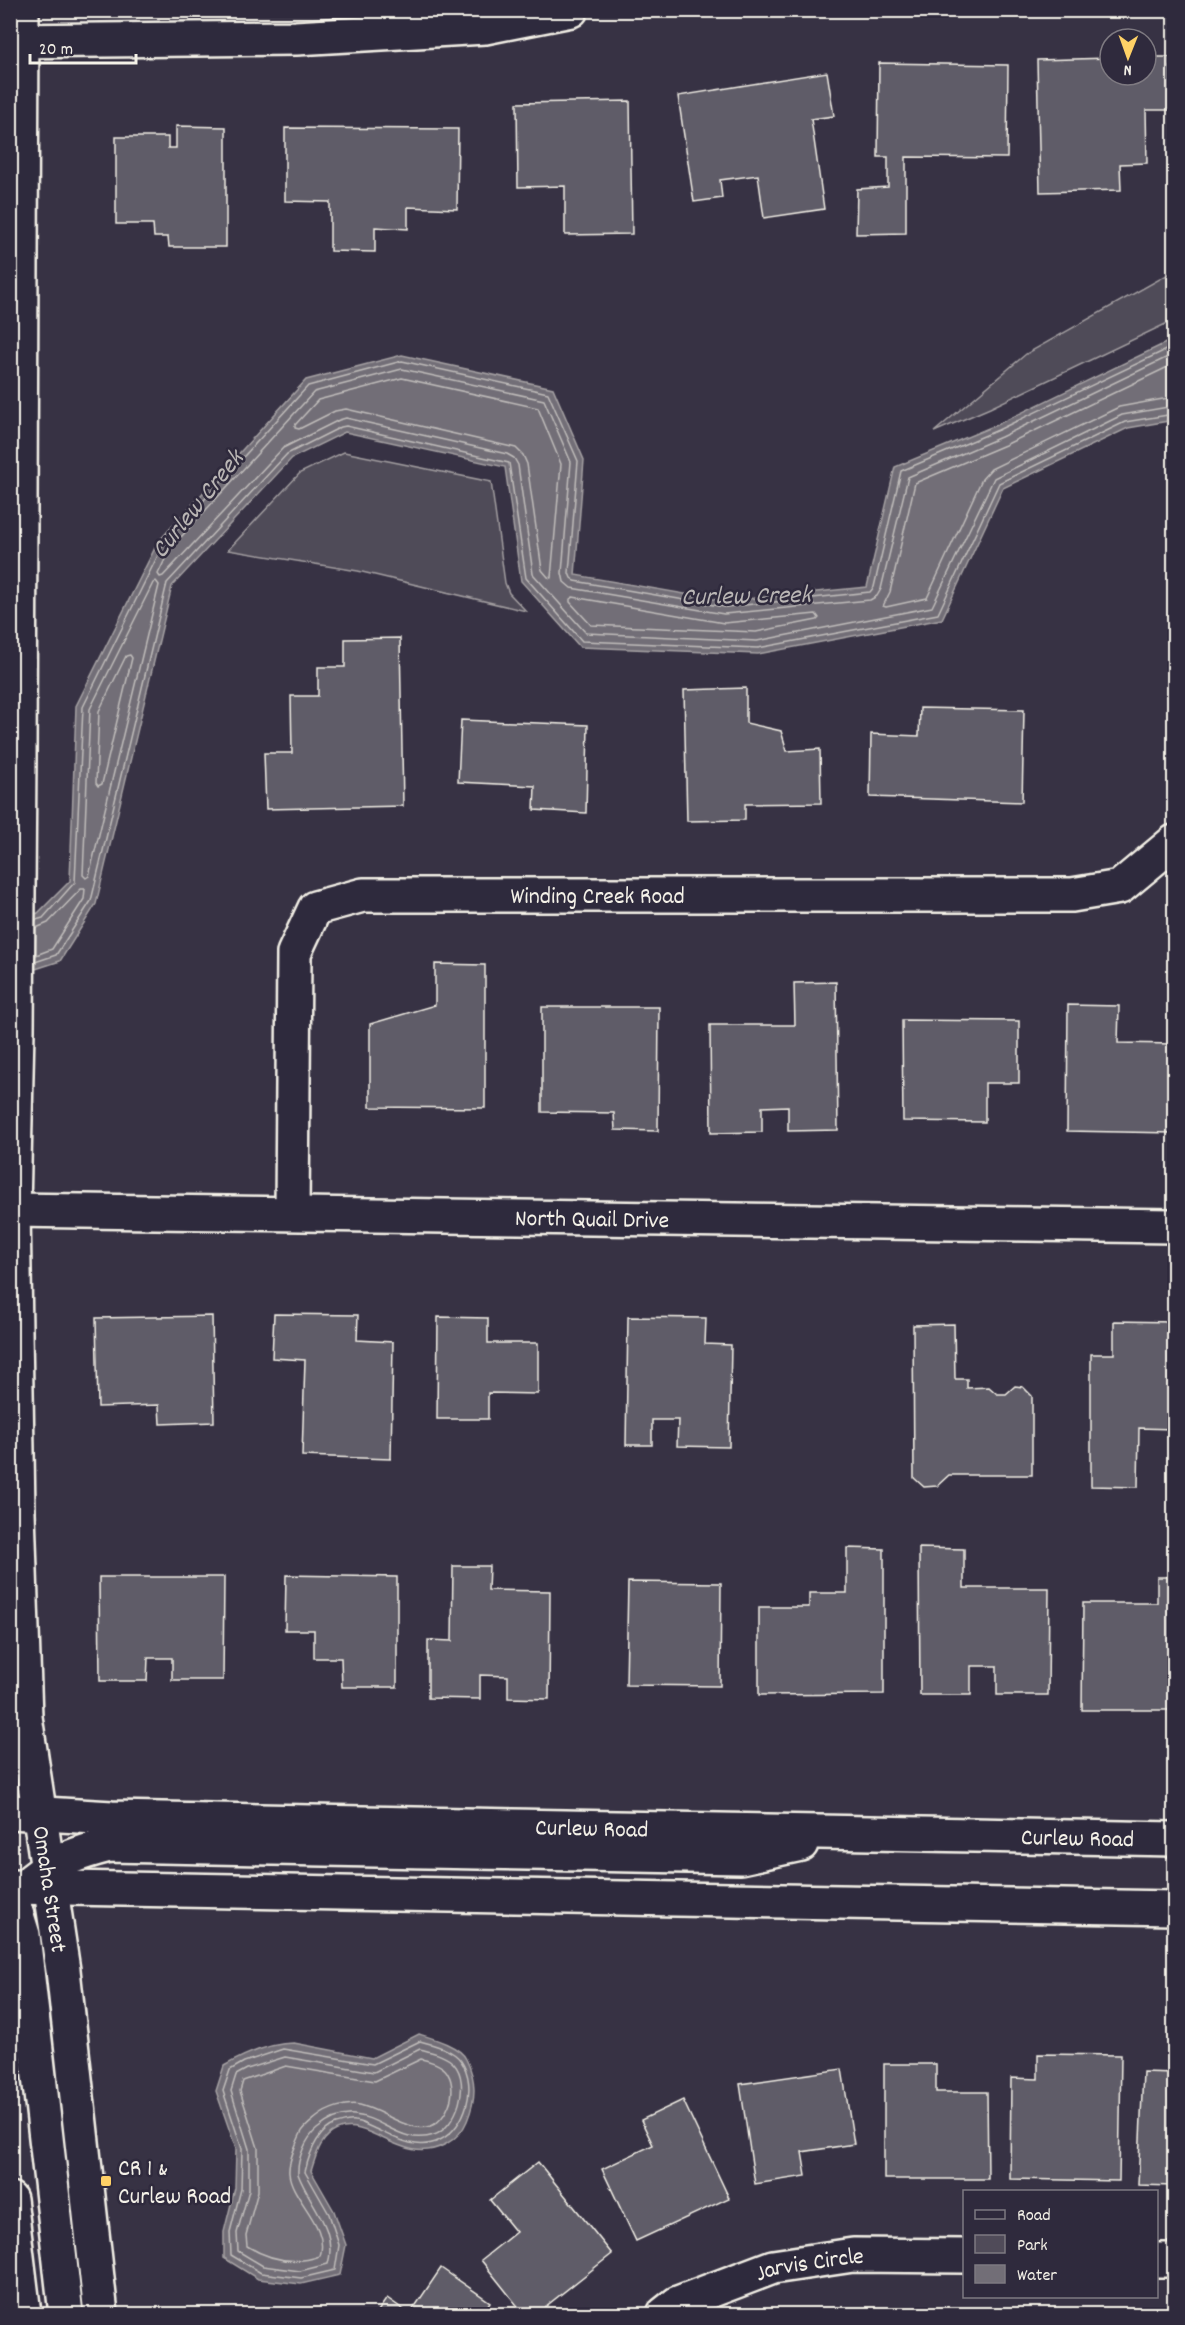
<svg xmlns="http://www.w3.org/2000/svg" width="1185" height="2325" font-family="Dekko,sans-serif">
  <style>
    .green { fill: #504b59; stroke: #a29ea0; stroke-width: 1.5 }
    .water { fill: #726e77; stroke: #a6a2a4; stroke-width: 1.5 }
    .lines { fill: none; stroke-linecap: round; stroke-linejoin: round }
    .shore { stroke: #c0bdbb; stroke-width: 1.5 }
    .building { fill: #5f5c67; stroke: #f4f1e8; stroke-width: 1.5 }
    .minor-casing { stroke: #f4f1e8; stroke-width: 38 }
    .major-casing { stroke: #f4f1e8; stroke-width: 38 }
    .minor { stroke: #2f2a3d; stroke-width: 33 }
    .major { stroke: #2f2a3d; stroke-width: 33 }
    .poi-dot { fill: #ffd166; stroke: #2f2a3d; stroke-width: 2 }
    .labels { text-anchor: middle; stroke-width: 5; stroke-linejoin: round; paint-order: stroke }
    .street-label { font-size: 24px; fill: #f4f1e8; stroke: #2f2a3d }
    .poi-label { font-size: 24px; fill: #f4f1e8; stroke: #2f2a3d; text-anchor: start }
    .water-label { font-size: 26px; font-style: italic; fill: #bab6b5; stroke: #2f2a3d }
  </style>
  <rect width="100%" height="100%" fill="#373244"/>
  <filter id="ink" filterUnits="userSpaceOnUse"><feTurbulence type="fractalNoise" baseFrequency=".0167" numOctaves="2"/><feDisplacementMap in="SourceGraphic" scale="12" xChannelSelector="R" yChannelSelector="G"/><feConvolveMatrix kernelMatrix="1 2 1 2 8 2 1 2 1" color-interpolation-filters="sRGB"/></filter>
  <g filter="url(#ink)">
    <g class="green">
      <polygon points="1174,271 1174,320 990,408 934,432 1026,354"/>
      <polygon points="344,452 491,482 505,583 509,593 526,611 358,571 228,550 300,473"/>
    </g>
    <g class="water">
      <polygon points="1174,339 1174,420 1128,428 1003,488 942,619 758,654 580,647 521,581 505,467 345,432 292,458 172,586 96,904 60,961 11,977 11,922 38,913 70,881 76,706 158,542 306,380 402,355 553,388 584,460 575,575 725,601 867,587 895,467 996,425"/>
      <path d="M419,2034C432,2038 460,2046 466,2059C477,2081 476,2099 467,2121C463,2131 455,2139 446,2144C402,2168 371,2116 337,2130C320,2137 316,2156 311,2171L334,2211L346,2245L340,2275L301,2284L258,2279L224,2258V2232L235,2188L236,2149L216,2091L224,2066C245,2054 270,2043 294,2043L372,2058Z"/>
    </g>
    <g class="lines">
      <g class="shore">
        <polyline points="1174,354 1001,437 908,477 881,589 877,596 870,600 724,614 571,588 564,582 562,573 571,462 544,400 402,369 314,392 170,549 158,574 160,577 163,576 283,448 339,420 346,418 507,454 514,458 518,465 533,574 586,633 757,641 932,607 994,478 1122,415 1174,406"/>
        <polyline points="1174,364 1005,445 915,483 890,592 883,606 886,607 927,598 982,479 991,469 1119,407 1174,397"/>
        <polygon points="402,378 538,408 561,464 551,578 548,577 542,570 527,464 523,455 516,448 346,409 335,411 299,429 295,428 295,425 318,400"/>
        <polygon points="156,581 159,585 89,876 86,878 83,875 90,709 153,583"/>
        <polygon points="573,597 724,623 816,614 819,618 817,620 756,632 591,625 570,602 570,599"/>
        <polygon points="130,655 132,658 102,784 98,786 96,783 99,711 126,656"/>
        <polyline points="36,920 43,918 75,882 83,707 163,545 308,386 402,361 548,393 578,461 569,573 571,578 575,581 725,607 870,592 874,587 901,471 998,430 1174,346"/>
        <polyline points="36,955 52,949 84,899 85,889 81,889 48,923 36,928"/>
        <polyline points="35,962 56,955 91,901 167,583 287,454 341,427 346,426 509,463 526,578 582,641 758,648 938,614 999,483 1125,422 1174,414"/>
        <path d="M420,2041C433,2045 453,2049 461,2061C478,2086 466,2127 440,2140C417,2152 393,2137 371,2127C366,2125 360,2121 354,2121C349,2120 341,2123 336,2124C317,2131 309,2154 305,2172L329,2214L339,2245L335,2270L301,2278L261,2273L231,2255L230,2232L241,2189L242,2149L223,2091L230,2070L244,2062L283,2049L373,2064Z"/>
        <path d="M420,2049C431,2052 446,2055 454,2064C471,2083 457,2127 434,2135C390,2150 367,2088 317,2129C306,2138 297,2159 298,2174C309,2204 338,2229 328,2264L300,2271L263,2266L238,2251L237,2233L249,2190V2149L231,2091L236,2075L247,2069L285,2057L374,2072Z"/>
        <path d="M421,2059C430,2061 444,2065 448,2074C453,2082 453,2096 449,2105C430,2152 391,2112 360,2105C346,2102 327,2109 317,2117C311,2122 304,2127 301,2133C296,2144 288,2161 289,2173C291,2199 330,2226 320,2256C295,2265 270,2260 247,2246L246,2235L258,2191V2148L240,2091L243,2081L286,2066L375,2081Z"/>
      </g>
    </g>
    <g class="building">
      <polygon points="1146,57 1171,57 1172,110 1146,110 1147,163 1120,164 1121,190 1040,192 1037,60 1110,58 1110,75 1146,75"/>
      <polygon points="879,63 1008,65 1007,158 906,157 906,233 856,234 857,189 888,187 888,157 878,157"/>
      <polygon points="827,72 834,116 811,119 824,209 764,218 758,175 720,180 722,198 694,202 678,96"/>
      <polygon points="630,101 632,234 565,235 565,186 518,187 517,103"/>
      <polygon points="176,126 226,127 226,247 169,247 168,237 154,237 153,224 116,224 116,137 168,137 168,148 176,148"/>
      <polygon points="285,128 458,129 457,209 408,207 408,229 375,227 375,252 330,251 330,202 285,201"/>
      <polygon points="400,638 403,806 266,809 264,753 292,753 291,696 318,696 318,667 345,667 345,639"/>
      <polygon points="746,688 746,723 781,731 787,751 820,749 821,803 745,804 745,820 687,821 684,690"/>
      <polygon points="920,708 1024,710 1022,802 870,797 871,734 919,736"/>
      <polygon points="461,720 588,725 586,813 534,810 535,786 458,782"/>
      <polygon points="435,964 485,965 485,1108 370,1107 370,1024 435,1005"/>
      <polygon points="836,982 838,1130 788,1131 788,1106 762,1107 762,1132 711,1133 710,1025 795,1025 794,983"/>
      <polygon points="1068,1005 1119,1006 1118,1043 1174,1044 1174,1133 1067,1131"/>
      <polygon points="542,1007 659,1007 658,1131 615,1130 614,1113 542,1112"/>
      <polygon points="902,1020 1019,1021 1019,1083 985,1083 985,1122 903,1121"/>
      <polygon points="274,1314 358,1315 357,1340 393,1342 391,1459 302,1456 305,1360 272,1358"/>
      <polygon points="212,1316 214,1422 160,1424 159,1405 98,1407 96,1318"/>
      <polygon points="438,1317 488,1318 488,1343 538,1343 538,1394 488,1393 488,1419 437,1419"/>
      <polygon points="628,1317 706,1318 705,1344 731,1345 729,1447 677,1446 678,1420 652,1420 652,1445 626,1445"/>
      <polygon points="1114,1321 1174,1322 1174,1429 1139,1428 1138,1487 1091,1486 1091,1354 1114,1354"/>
      <polygon points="954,1324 955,1379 967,1379 967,1388 989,1387 997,1394 1006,1394 1015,1386 1023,1387 1032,1396 1032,1475 949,1475 937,1486 924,1487 914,1478 913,1325"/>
      <polygon points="847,1548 884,1549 884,1694 759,1695 759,1607 809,1607 809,1593 847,1593"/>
      <polygon points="919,1548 964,1549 964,1588 1049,1588 1048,1695 997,1695 997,1666 971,1666 971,1695 920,1695"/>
      <polygon points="453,1566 489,1566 488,1590 550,1591 549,1699 508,1698 508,1676 480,1675 480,1699 428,1698 428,1640 452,1641"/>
      <polygon points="286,1575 397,1577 397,1687 342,1687 341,1658 314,1658 314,1630 285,1630"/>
      <polygon points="99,1577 224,1577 223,1680 172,1680 172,1658 148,1658 147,1681 100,1681"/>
      <polygon points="1157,1577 1174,1577 1174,1710 1082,1710 1083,1603 1157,1603"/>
      <polygon points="628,1582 721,1583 720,1686 626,1685"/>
      <polygon points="1038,2054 1121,2055 1119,2181 1010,2179 1011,2078 1038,2079"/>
      <polygon points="884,2064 936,2064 936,2092 987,2092 988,2179 884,2179"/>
      <polygon points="842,2069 854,2144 802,2152 806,2176 755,2184 740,2084"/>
      <polygon points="1143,2072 1174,2073 1174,2186 1138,2185"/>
      <polygon points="683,2100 729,2198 636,2241 602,2169 653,2145 641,2120"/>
      <polygon points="538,2162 612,2254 536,2314 524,2314 481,2260 516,2232 490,2200"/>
      <polygon points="441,2268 490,2302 482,2314 376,2314 387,2298 410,2314"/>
    </g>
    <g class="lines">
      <defs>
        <g id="minor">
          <polyline points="10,41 296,38 485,27 571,10"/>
          <path id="s1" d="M10,1210L1174,1226"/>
          <path id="s2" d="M292,1213L294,953L315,908L363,895H1072L1120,887L1174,842"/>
          <polyline points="1156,2260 1174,2260"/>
          <path id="s3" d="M664,2314L678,2303L773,2267L853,2255L964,2256"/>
        </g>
        <g id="major">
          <path id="s4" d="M22,10L19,757L17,1030L13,1210L18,1512L25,1717L63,1970L101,2314"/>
          <path id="s5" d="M10,1812L112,1818L1174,1839"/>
          <path d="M32,1880C57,1860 78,1853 109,1845L741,1857L801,1844"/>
          <polyline points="10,1887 1174,1908"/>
          <polyline points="10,1893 23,1935 66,2314"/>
          <polyline points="10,2199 24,2314"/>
        </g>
      </defs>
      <use href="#minor" class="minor-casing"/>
      <use href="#major" class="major-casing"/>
      <use href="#minor" class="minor"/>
      <use href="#major" class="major"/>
    </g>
  </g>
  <rect class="poi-dot" x="100" y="2175" width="12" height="12" rx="3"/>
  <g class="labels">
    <g class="street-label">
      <text dy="8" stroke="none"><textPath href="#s2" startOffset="594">Winding Creek Road</textPath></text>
      <text dy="8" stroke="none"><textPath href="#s1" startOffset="582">North Quail Drive</textPath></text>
      <text dy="8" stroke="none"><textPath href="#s5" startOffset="582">Curlew Road</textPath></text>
      <text dy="8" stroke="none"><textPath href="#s5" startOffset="1068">Curlew Road</textPath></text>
      <text dy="8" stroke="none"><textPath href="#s4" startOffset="1881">Omaha Street</textPath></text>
      <text dy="8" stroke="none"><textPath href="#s3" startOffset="156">Jarvis Circle</textPath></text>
    </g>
    <g class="poi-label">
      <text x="118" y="2175">CR 1 &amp;<tspan x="118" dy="28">Curlew Road</tspan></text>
    </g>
    <g class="water-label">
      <text transform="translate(196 503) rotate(-51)" y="9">Curlew Creek</text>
      <text transform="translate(746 594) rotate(-1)" y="9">Curlew Creek</text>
    </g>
  </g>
  <rect width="1185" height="2325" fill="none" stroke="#2f2a3d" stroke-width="36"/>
  <rect x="18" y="18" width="1149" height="2289" fill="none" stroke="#f4f1e8" stroke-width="2" filter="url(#ink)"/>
  <rect x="963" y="2190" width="195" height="108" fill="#2f2a3d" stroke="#7e7a81" stroke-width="1.5"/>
  <rect x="975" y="2210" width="30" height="9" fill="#2f2a3d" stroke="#7e7a81" stroke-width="1.5"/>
  <text x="1017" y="2220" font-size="18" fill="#f4f1e8">Road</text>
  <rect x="975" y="2235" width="30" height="18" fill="#504b59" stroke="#7e7a81" stroke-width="1.5"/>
  <text x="1017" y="2250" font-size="18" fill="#f4f1e8">Park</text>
  <rect x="975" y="2265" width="30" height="18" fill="#726e77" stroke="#7e7a81" stroke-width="1.5"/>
  <text x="1017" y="2280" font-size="18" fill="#f4f1e8">Water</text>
  <g transform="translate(1128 57) rotate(181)"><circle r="28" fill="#2f2a3d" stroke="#7e7a81" stroke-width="1.5"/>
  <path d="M0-4.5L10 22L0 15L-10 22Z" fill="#ffd166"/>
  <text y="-9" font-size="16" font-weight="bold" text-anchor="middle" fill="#f4f1e8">N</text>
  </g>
  <path d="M30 54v9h106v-9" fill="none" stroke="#f4f1e8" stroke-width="3"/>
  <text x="39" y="54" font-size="18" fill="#f4f1e8" stroke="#2f2a3d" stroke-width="4.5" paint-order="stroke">20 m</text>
</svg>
